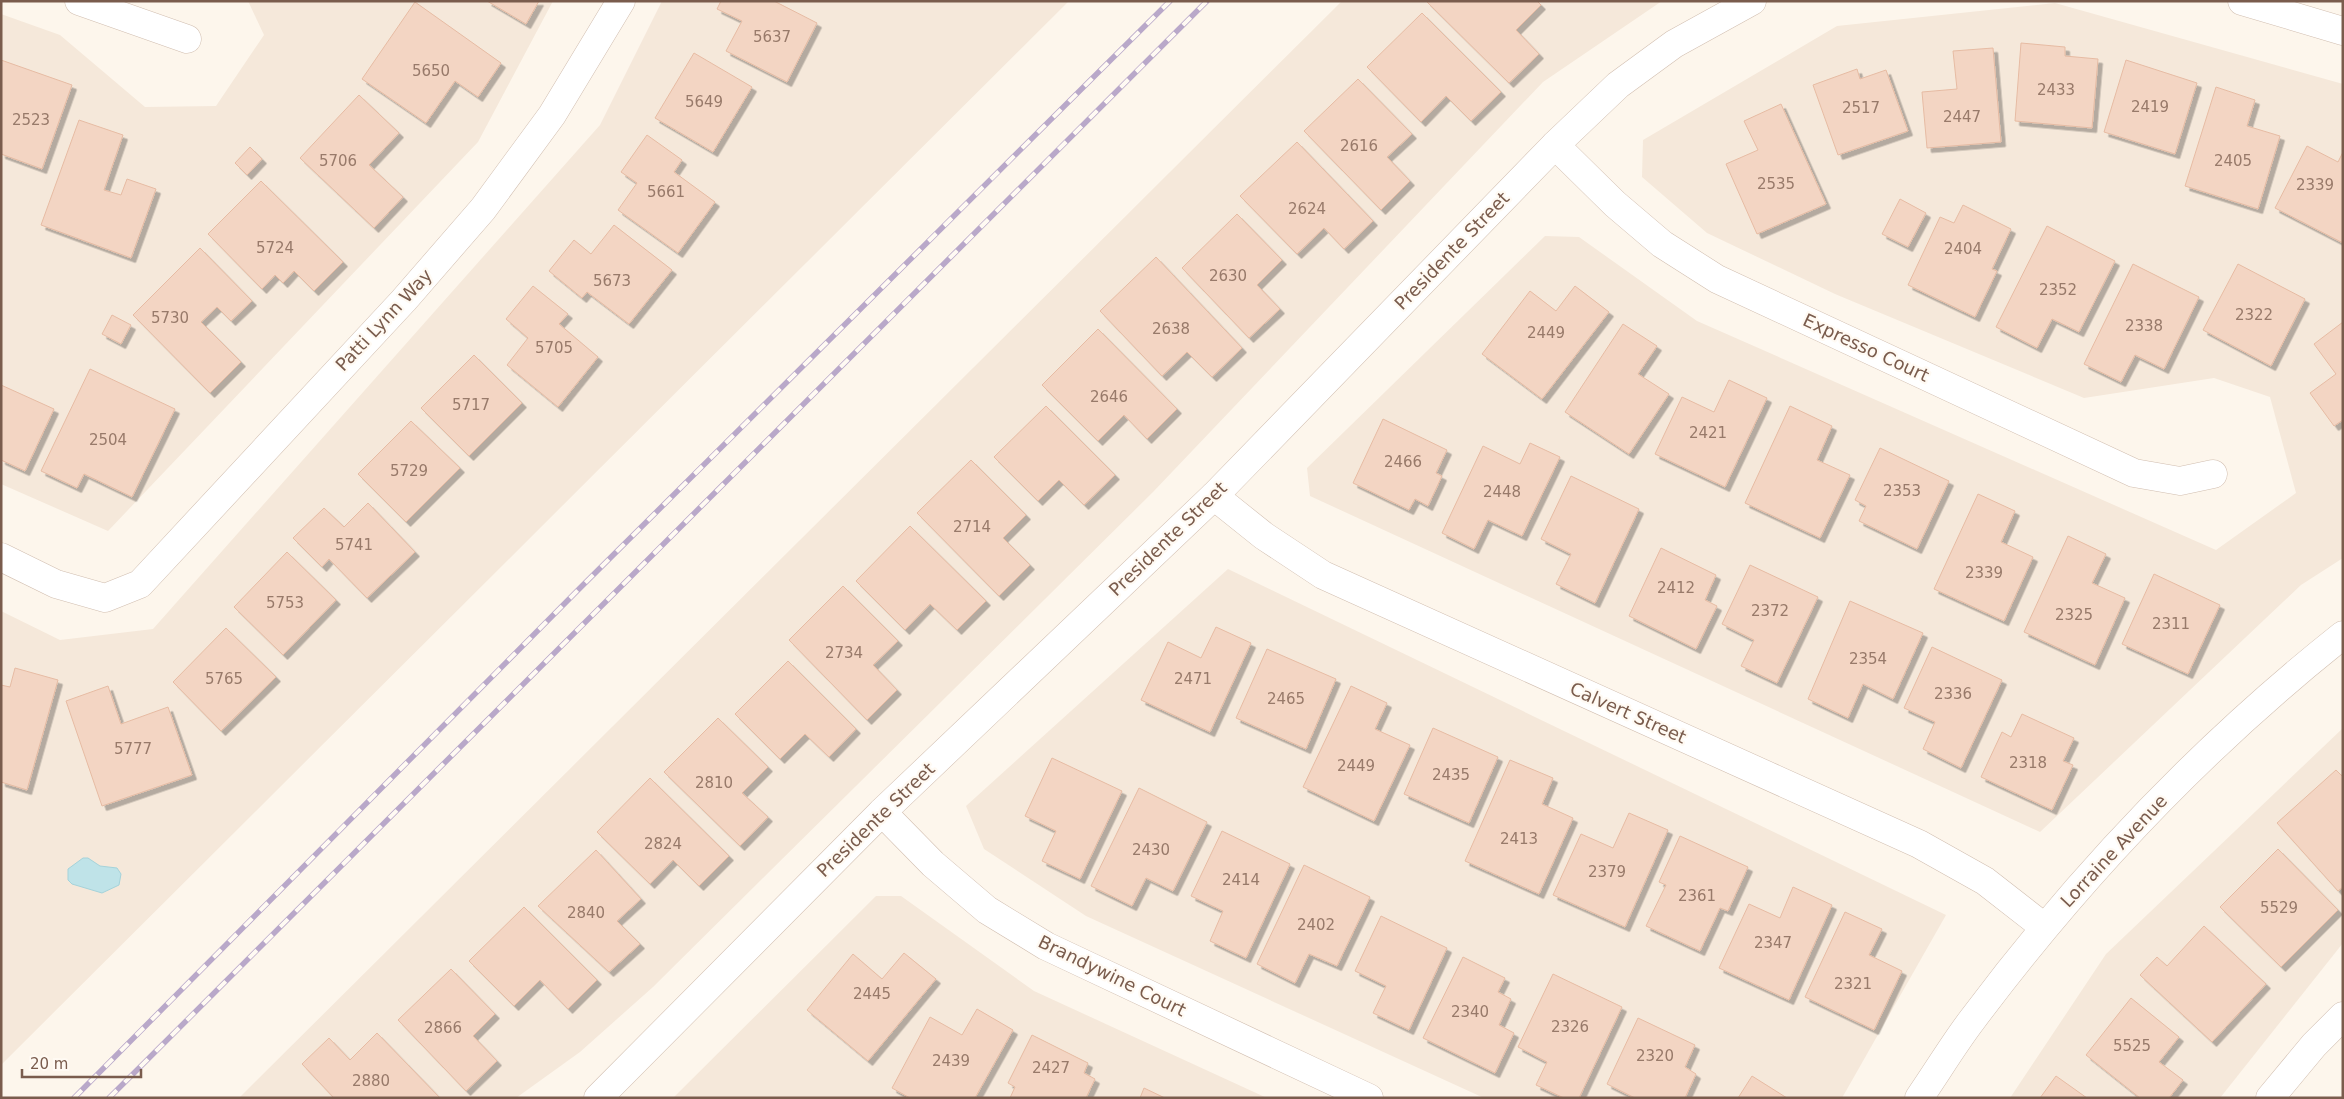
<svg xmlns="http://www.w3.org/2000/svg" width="2344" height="1099" font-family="'DejaVu Sans',sans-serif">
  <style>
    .residential { fill: #f5e8da }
    .water { fill: #bfe3e8; stroke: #a5d3da }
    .building { fill: #f3d5c3; stroke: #e6bba3; filter: url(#shadow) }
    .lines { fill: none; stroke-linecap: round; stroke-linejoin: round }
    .minor-casing { stroke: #d1beb0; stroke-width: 29 }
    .tertiary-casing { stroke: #d1beb0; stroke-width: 29 }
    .minor { stroke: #fff; stroke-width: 28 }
    .tertiary { stroke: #fff; stroke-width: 28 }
    .rail-casing { stroke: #b9a8c9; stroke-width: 5.5 }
    .rail { stroke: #fffaf3; stroke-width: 4; stroke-dasharray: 11; stroke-linecap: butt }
    .labels { text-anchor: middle; stroke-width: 4.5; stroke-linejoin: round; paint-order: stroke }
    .number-label { font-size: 15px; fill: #987a6a }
    .street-label { font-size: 18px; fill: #7a5c4d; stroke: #fffaf3 }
  </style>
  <defs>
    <filter id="shadow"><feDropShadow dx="4.5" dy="4.5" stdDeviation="0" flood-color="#0004"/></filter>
  </defs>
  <rect width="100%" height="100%" fill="#fdf6ec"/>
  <g class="residential">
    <polygon points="248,1 553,1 478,142 108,531 1,484 1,14 60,35 145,107 216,106 264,35"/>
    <polygon points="662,1 1069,1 1,1065 1,611 60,640 153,629 600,125"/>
    <polygon points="1342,1 1662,1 1543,82 1153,492 653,987 580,1052 516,1098 239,1098"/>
    <polygon points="2055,3 2343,84 2343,558 2301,585 2040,832 1310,496 1307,468 1545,236 1579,237 1697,321 2216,550 2296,493 2270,397 2214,378 2084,398 1835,294 1707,233 1642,177 1643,140 1837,26"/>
    <polygon points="1228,569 1946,915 1842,1098 1484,1098 1086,916 984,849 966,806"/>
    <polygon points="2343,728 2343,943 2220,1098 2010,1098 2106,954"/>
    <polygon points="876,896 901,896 1034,991 1267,1098 673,1098"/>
  </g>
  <polygon class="water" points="83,858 88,858 100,866 117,868 121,874 119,885 102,893 72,884 68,880 68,869"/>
  <g class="building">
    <polygon points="487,1 539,1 526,24"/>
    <polygon points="721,1 774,1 817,23 787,82 726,51 742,21 717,9"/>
    <polygon points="1426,1 1537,1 1541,5 1516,30 1539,54 1509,83"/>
    <polygon points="415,2 501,63 478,97 455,81 426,123 362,79"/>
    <polygon points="1422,13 1501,92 1471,121 1446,96 1421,122 1367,67"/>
    <polygon points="2021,43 2065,47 2065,56 2098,59 2092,128 2015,121"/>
    <polygon points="1993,48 2001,142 1927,148 1922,92 1957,89 1953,51"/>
    <polygon points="694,53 752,87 713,152 655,118"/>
    <polygon points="1,60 72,85 42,169 1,154"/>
    <polygon points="2126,60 2197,83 2175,154 2104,132"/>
    <polygon points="1857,69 1860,79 1886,70 1908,131 1838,155 1813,85"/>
    <polygon points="1358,79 1412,134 1387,157 1410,181 1381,210 1304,131"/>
    <polygon points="2216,87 2255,100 2247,126 2280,136 2258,209 2185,186"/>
    <polygon points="359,95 399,133 369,165 403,197 374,228 300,158"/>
    <polygon points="1781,104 1826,204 1757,234 1726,164 1758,150 1744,121"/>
    <polygon points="79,120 123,135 104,190 121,195 127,179 156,189 131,258 41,225"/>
    <polygon points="647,135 682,160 674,172 715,202 678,253 618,210 637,183 621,172"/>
    <polygon points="1297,142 1373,221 1344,249 1324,228 1297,254 1240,196"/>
    <polygon points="2307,146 2338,162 2343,152 2343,243 2275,208"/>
    <polygon points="250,147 262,159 247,175 235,163"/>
    <polygon points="261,181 343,262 314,291 294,271 283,283 275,275 262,289 208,234"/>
    <polygon points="1900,199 1926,213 1908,247 1882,234"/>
    <polygon points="1963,205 2011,229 1992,269 1997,271 1975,317 1908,285 1940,217 1954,223"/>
    <polygon points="1237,214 1282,260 1257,285 1280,309 1249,338 1182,268"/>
    <polygon points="614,225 672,270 629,324 587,292 582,298 549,271 574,240 591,254"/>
    <polygon points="2047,226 2115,261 2079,332 2052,319 2037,348 1996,327"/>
    <polygon points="200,248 252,301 231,321 217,307 201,322 241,362 210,393 133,315"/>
    <polygon points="1156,257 1242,348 1212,377 1187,352 1162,376 1100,311"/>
    <polygon points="2133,264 2199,297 2164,369 2135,355 2121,382 2084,364"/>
    <polygon points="2238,264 2305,299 2271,366 2203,330"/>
    <polygon points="533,286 568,314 559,324 598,357 558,407 507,365 528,338 506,319"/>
    <polygon points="1575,286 1609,312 1542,399 1482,354 1530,291 1556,311"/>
    <polygon points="112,315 131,325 121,344 102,334"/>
    <polygon points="2343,322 2343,420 2334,426 2310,393 2336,374 2314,344"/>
    <polygon points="1623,324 1657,346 1638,374 1669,394 1629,454 1565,412"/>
    <polygon points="1098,329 1177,409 1147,439 1124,415 1098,441 1042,385"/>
    <polygon points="474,355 522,403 469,456 421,408"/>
    <polygon points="90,369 175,409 132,497 84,474 77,488 41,471"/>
    <polygon points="1729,380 1767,398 1725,487 1655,454 1682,397 1714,412"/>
    <polygon points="1,385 54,409 25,471 1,460"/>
    <polygon points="1046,406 1115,475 1084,505 1059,480 1038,501 994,457"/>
    <polygon points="1790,406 1832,426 1817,460 1850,475 1820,538 1745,503"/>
    <polygon points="1383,419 1447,450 1436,473 1442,476 1428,506 1415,499 1409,510 1353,483"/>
    <polygon points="411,421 460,468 406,522 358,474"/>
    <polygon points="1530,443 1560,457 1522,536 1488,520 1474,549 1442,533 1483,446 1520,464"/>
    <polygon points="1880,448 1949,481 1917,549 1859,521 1866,506 1855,500"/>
    <polygon points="971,460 1026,515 1003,538 1030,565 999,596 917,513"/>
    <polygon points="1571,476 1639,509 1595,603 1556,584 1571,554 1541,539"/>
    <polygon points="1978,494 2015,511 2001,542 2033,557 2004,621 1934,589"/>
    <polygon points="368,503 415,552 367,598 329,559 322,567 293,538 324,508 344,527"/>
    <polygon points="910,526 986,601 957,630 930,604 905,630 856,581"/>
    <polygon points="2068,536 2106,554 2092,583 2125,598 2095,665 2024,632"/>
    <polygon points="1661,548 1716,575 1705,600 1717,606 1696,649 1629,616"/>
    <polygon points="287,552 336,600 283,655 234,607"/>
    <polygon points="1750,565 1818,597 1777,683 1741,666 1754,640 1722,624"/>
    <polygon points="2154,574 2220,605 2188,674 2122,644"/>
    <polygon points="843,586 898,641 873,665 897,690 867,720 789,640"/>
    <polygon points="1850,601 1923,633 1893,699 1863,684 1848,718 1808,699"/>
    <polygon points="1216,627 1251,643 1210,732 1141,700 1168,642 1201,658"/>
    <polygon points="226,628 276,677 221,731 173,682"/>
    <polygon points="1932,647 2002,680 1961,768 1923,749 1935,722 1904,708"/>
    <polygon points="1267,649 1336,679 1306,749 1236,718"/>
    <polygon points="788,661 856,729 829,757 805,734 780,759 735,714"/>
    <polygon points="15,668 58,680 27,790 1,782 1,685 10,687"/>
    <polygon points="108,686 121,724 168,707 192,775 102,806 66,701"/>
    <polygon points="1351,686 1387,703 1375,729 1410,745 1374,821 1303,787"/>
    <polygon points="2022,714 2074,738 2063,761 2073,765 2052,810 1981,777 2002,732 2011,737"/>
    <polygon points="718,718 768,767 742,793 768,817 740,846 664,772"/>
    <polygon points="1433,728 1498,757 1469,823 1404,794"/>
    <polygon points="1052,758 1122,791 1080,879 1042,861 1056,831 1025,816"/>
    <polygon points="1510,760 1553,778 1542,804 1573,818 1539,894 1465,861"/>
    <polygon points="2336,770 2343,777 2343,887 2338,891 2277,823"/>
    <polygon points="650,778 729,856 699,886 673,860 650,884 597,832"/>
    <polygon points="1139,788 1207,822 1173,891 1146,878 1132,906 1091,886"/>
    <polygon points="1629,813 1668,830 1625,927 1553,895 1581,834 1613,848"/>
    <polygon points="1222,831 1290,864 1246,958 1210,941 1223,911 1191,896"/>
    <polygon points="1680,836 1748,867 1728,911 1720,908 1700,951 1646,926 1666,885 1659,882"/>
    <polygon points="2278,849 2338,910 2281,967 2220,907"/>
    <polygon points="596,850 641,899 617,921 640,944 609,972 538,906"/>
    <polygon points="1304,865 1370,897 1337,966 1309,954 1295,983 1257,964"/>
    <polygon points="1793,887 1832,905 1789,1000 1719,968 1749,904 1780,918"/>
    <polygon points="524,907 597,980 568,1009 540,980 514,1006 469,961"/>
    <polygon points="1845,912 1882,929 1869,955 1902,971 1874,1030 1805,997"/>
    <polygon points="1381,916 1447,948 1409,1030 1373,1013 1386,986 1355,971"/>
    <polygon points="2204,926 2266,984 2212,1042 2140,975 2157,957 2167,966"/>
    <polygon points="904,953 936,979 868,1061 807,1010 853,954 882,979"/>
    <polygon points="1463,957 1505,978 1498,992 1511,999 1499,1025 1514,1033 1495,1073 1423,1038"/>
    <polygon points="451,969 495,1014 473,1036 497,1061 466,1091 398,1020"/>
    <polygon points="1553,974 1622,1007 1579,1098 1564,1098 1536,1085 1547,1062 1518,1047"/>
    <polygon points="2131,998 2179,1037 2159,1062 2183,1080 2169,1098 2140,1098 2086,1055"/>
    <polygon points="977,1009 1013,1030 975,1098 910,1098 892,1088 930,1017 962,1035"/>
    <polygon points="1638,1018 1695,1045 1685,1067 1696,1074 1685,1098 1635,1098 1607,1084"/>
    <polygon points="377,1033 440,1098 334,1098 302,1064 329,1038 350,1060"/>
    <polygon points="1032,1035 1088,1063 1084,1073 1095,1079 1086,1098 1010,1098 1015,1087 1008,1083"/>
    <polygon points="1752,1076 1787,1098 1738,1098"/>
    <polygon points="2056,1076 2087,1098 2040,1098"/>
    <polygon points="1144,1088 1165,1098 1140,1098"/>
  </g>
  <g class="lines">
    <defs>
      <g id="minor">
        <polyline points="79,1 187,39"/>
        <polyline points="2242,1 2343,31"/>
        <polyline points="1555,145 1615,204 1662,244 1717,279 2134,473 2180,481 2213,474"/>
        <polyline points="1214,496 1264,536 1323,575 1919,844 1985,881 2044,927"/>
        <polyline points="1,557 56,584 105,598 140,584 404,300 483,209 552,115 621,1"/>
        <polyline points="882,812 933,864 987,910 1046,946 1369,1098"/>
        <polyline points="598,1098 882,812 1214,496 1555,145 1618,85 1674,44 1752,1"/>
        <polyline points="2270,1098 2314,1045 2343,1016"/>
      </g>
      <path id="tertiary" d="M1919,1098C1937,1072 1953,1045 1972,1020C2079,877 2203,746 2343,635"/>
    </defs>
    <use href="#minor" class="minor-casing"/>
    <use href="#tertiary" class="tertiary-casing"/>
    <use href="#minor" class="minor"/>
    <use href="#tertiary" class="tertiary"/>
    <defs>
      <g id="rail">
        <polyline points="74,1098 580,588 1170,1"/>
        <polyline points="109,1098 1207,1"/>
      </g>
    </defs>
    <use href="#rail" class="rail-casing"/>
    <use href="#rail" class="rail"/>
  </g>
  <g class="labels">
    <g class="number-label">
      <text x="772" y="42">5637</text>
      <text x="431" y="76">5650</text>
      <text x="2056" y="95">2433</text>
      <text x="704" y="107">5649</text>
      <text x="2150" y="112">2419</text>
      <text x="1861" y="113">2517</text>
      <text x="1962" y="122">2447</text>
      <text x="31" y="125">2523</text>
      <text x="1359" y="151">2616</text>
      <text x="338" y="166">5706</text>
      <text x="2233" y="166">2405</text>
      <text x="1776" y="189">2535</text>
      <text x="2315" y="190">2339</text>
      <text x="666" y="197">5661</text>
      <text x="1307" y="214">2624</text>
      <text x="275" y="253">5724</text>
      <text x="1963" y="254">2404</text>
      <text x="1228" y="281">2630</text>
      <text x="612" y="286">5673</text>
      <text x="2058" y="295">2352</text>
      <text x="2254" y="320">2322</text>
      <text x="170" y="323">5730</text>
      <text x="2144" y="331">2338</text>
      <text x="1171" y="334">2638</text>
      <text x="1546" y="338">2449</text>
      <text x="554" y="353">5705</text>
      <text x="1109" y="402">2646</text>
      <text x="471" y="410">5717</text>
      <text x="1708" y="438">2421</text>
      <text x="108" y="445">2504</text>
      <text x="1403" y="467">2466</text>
      <text x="409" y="476">5729</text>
      <text x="1902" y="496">2353</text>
      <text x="1502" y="497">2448</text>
      <text x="972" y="532">2714</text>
      <text x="354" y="550">5741</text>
      <text x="1984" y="578">2339</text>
      <text x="1676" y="593">2412</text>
      <text x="285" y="608">5753</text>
      <text x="1770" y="616">2372</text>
      <text x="2074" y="620">2325</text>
      <text x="2171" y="629">2311</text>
      <text x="844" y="658">2734</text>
      <text x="1868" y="664">2354</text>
      <text x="224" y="684">5765</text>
      <text x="1193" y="684">2471</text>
      <text x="1953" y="699">2336</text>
      <text x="1286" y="704">2465</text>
      <text x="133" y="754">5777</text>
      <text x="2028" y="768">2318</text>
      <text x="1356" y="771">2449</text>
      <text x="1451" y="780">2435</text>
      <text x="714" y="788">2810</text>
      <text x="1519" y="844">2413</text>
      <text x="663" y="849">2824</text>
      <text x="1151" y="855">2430</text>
      <text x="1607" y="877">2379</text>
      <text x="1241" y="885">2414</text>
      <text x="1697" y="901">2361</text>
      <text x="2279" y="913">5529</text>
      <text x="586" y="918">2840</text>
      <text x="1316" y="930">2402</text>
      <text x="1773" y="948">2347</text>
      <text x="1853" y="989">2321</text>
      <text x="872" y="999">2445</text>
      <text x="1470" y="1017">2340</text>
      <text x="1570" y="1032">2326</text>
      <text x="443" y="1033">2866</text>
      <text x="2132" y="1051">5525</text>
      <text x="1655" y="1061">2320</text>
      <text x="951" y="1066">2439</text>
      <text x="1051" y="1073">2427</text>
      <text x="371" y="1086">2880</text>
    </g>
    <g class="street-label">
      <text transform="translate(1452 251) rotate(-46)" y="6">Presidente Street</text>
      <text transform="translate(384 320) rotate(-47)" y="6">Patti Lynn Way</text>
      <text transform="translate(1866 348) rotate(25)" y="6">Expresso Court</text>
      <text transform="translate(1168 539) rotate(-44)" y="6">Presidente Street</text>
      <text transform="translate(1628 713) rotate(24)" y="6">Calvert Street</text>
      <text transform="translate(876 820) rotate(-44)" y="6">Presidente Street</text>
      <text transform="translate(2114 851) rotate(-47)" y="6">Lorraine Avenue</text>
      <text transform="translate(1112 976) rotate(26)" y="6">Brandywine Court</text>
    </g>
  </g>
  <rect width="2344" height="1099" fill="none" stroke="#7a5c4d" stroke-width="5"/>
  <path d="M22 1069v8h119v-8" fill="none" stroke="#7a5c4d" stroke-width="2.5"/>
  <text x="30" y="1069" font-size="15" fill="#7a5c4d" stroke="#fffaf3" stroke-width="4" paint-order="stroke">20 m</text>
</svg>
